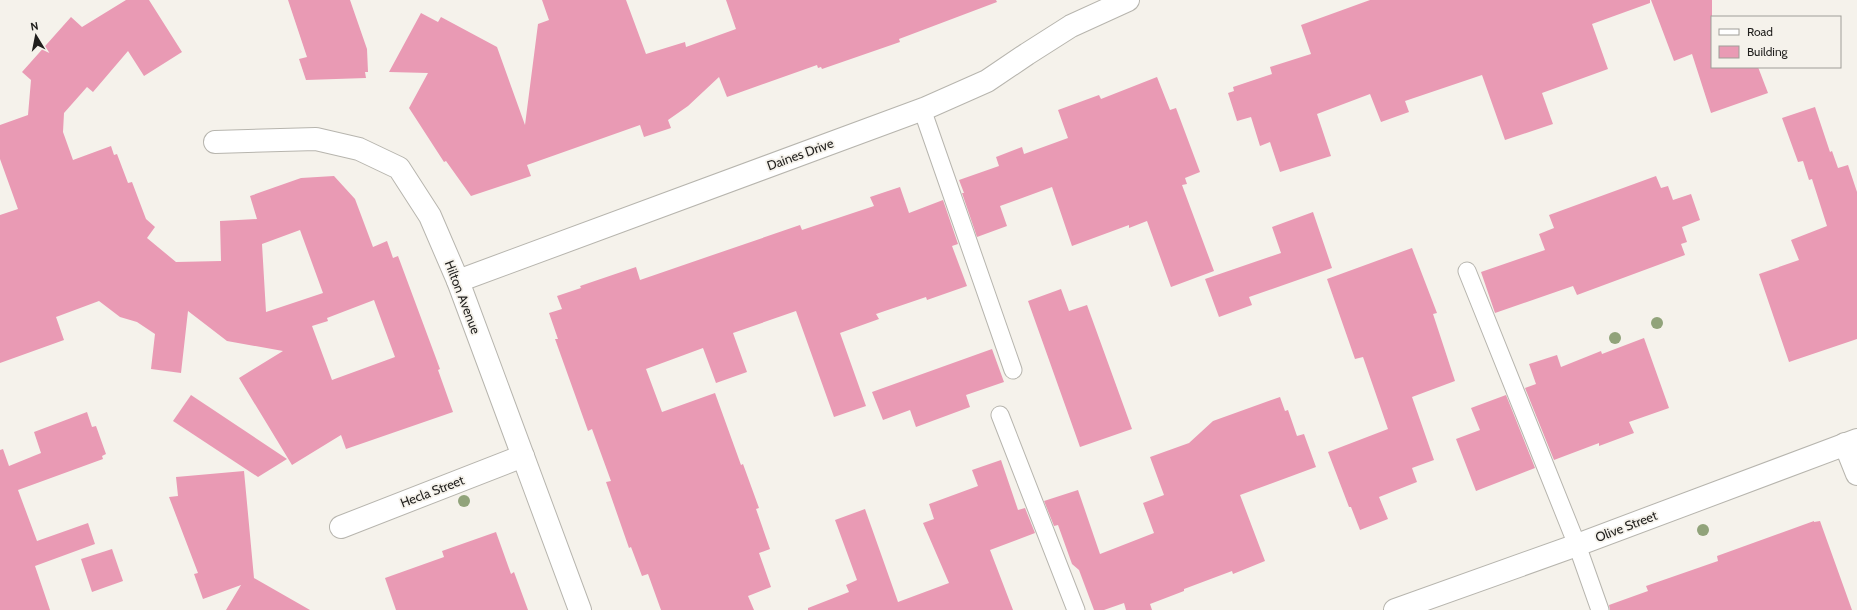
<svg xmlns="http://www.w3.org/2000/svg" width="1857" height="610" font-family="Cabin,sans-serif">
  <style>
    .building { fill: #e99ab4; fill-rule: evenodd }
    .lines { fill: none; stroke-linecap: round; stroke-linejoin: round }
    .service-casing { stroke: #b7b5ae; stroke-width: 19 }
    .minor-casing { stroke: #b7b5ae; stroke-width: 24 }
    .tertiary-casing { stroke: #b7b5ae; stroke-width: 24 }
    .service { stroke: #fff; stroke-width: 17 }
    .minor { stroke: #fff; stroke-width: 22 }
    .tertiary { stroke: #fff; stroke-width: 22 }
    .tree { fill: #91a37a }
    .labels { text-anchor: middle; stroke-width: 3.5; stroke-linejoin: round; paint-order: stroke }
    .street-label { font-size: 13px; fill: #201f1d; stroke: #f5f2eb }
  </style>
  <rect width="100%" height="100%" fill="#f5f2eb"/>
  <g class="building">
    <path d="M126,0H149L182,52L144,76L128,51L93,92L87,87L64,113L63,132L73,160L111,146L114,155L117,154L128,183L132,182L146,219L155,227L147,238L176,262L221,261L220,221L257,219L250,196L301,178L334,176L355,199L373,247L387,241L393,258L398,256L440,369L438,370L453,412L346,449L341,435L292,465L239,378L283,351L227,341L188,311L181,373L151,369L155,334L137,322L120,317L99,301L56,317L64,340L0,363V215L18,209L0,159V125L28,115L31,80L22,72L71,17L82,27ZM300,230L323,293L266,312L262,244ZM374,300L395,357L332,380L312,326L328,321L327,318Z"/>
    <polygon points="288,0 350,0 367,49 368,72 365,72 366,78 306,80 299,59 307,57"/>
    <polygon points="542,0 626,0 646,54 685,42 686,47 736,29 726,0 996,0 997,2 899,39 900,42 822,69 821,67 818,68 817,65 727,97 719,77 688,106 668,120 671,128 644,137 640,125 527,165 531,176 471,196 446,161 444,162 409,108 428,73 389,72 421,13 438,22 441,17 497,47 525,125 538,24 549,20"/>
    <polygon points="1370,0 1650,0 1650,3 1592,24 1608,69 1542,93 1553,124 1505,140 1482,75 1405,101 1409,112 1381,122 1370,94 1317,114 1331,156 1280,172 1270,142 1260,146 1251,117 1237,121 1228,93 1234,91 1233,87 1272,74 1270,67 1311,54 1301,25"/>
    <polygon points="1651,0 1712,0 1712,67 1758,67 1768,93 1711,113 1692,54 1674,61"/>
    <polygon points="1157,77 1170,110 1176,108 1200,172 1185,178 1187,184 1182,185 1214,271 1171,287 1147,221 1129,228 1129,225 1072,246 1052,187 1000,206 1007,226 977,237 962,193 964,193 959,180 999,166 996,157 1022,147 1024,154 1068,138 1058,110 1099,95 1101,99"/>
    <polygon points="1815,107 1830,152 1832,151 1838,168 1848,165 1857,192 1857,339 1789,362 1759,274 1799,260 1791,240 1827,226 1812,179 1809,180 1803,161 1798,162 1782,118"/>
    <polygon points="1656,176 1661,188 1668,186 1673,200 1691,194 1700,220 1682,227 1687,242 1681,244 1685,255 1577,295 1573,286 1495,313 1481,272 1545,250 1539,234 1554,228 1549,215"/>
    <polygon points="900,187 909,213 943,200 958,244 952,246 967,286 927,300 926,297 876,314 879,319 840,333 866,406 834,417 796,311 733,333 747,372 716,383 703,348 646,369 662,412 715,393 741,465 743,464 759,508 756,509 770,549 759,553 771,587 748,596 754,610 661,610 648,574 642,576 631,547 629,548 606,482 611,481 592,429 588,431 555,339 558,339 549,313 562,309 557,296 581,288 580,286 636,267 640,280 800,225 802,230 874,206 870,197"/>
    <polygon points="1313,212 1332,268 1249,297 1252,305 1219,317 1205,279 1281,253 1272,227"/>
    <polygon points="1412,248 1437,313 1433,314 1455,381 1412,397 1434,460 1412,468 1417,482 1379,497 1388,519 1360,530 1351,507 1349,507 1328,452 1388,429 1363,357 1355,359 1327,279"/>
    <polygon points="1061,289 1069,311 1087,305 1132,429 1080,447 1028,301"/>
    <polygon points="1644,338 1669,408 1629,422 1634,433 1599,446 1599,443 1554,460 1525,388 1536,384 1529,364 1557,355 1561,367 1601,351 1602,354"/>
    <polygon points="992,349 1004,382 966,395 970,407 916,427 910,410 883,420 872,392"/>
    <polygon points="191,395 287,459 258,477 173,421"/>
    <polygon points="1506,395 1535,468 1476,491 1456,439 1480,430 1471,408"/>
    <polygon points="1280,397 1285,411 1288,410 1297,436 1304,434 1316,467 1240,495 1265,561 1233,574 1232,571 1184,589 1184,591 1150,604 1152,610 1126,610 1124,603 1104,610 1094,610 1079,570 1072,564 1058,525 1054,526 1044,501 1078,490 1100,554 1154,533 1143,503 1164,495 1150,457 1189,443 1213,421"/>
    <polygon points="87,412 92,427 96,426 106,454 102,456 103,459 18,490 37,541 88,523 95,544 35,566 50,610 0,610 0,450 3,449 9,466 41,453 34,432"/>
    <polygon points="1001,460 1017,507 1018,510 1025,508 1035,533 990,550 1013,610 808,610 808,608 849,592 846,585 857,580 835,520 865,509 898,602 949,583 923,523 934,519 929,504 978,486 972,470"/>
    <polygon points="244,471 254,578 310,610 226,610 241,585 203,599 194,574 198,573 169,497 178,496 176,477"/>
    <polygon points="1814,521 1814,522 1820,521 1852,610 1610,610 1609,605 1648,591 1646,586 1718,561 1717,556"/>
    <polygon points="496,532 511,574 514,572 528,610 396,610 385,578 444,557 442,551"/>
    <polygon points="112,549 123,581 92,592 81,559"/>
  </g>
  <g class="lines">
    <defs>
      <g id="service">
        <polyline points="922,109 1013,370"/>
        <polyline points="1467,271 1577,545 1600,610"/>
        <polyline points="1000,415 1076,610"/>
      </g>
      <g id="minor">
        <polyline points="215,142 316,139 359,149 399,168 430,216 458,281 580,610"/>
        <polyline points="458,281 926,108 987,81 1027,54 1071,26 1128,0"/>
        <polyline points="1845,444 1857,474"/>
        <polyline points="341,527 523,456"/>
      </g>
      <polyline id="tertiary" points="1395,610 1577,545 1857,440"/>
    </defs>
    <use href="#service" class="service-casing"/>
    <use href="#minor" class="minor-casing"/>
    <use href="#tertiary" class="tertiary-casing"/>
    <use href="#service" class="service"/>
    <use href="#minor" class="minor"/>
    <use href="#tertiary" class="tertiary"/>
  </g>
  <g class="tree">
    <circle cx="1657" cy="323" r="6"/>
    <circle cx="1615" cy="338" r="6"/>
    <circle cx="464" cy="501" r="6"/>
    <circle cx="1703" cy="530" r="6"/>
  </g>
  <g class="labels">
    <g class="street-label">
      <text transform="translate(800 154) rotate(-20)" y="5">Daines Drive</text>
      <text transform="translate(463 297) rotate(69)" y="5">Hilton Avenue</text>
      <text transform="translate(432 491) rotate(-21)" y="5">Hecla Street</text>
      <text transform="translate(1626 526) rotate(-21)" y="5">Olive Street</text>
    </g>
  </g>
  <rect x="1711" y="16" width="130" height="52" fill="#f5f2eb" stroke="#a09e99"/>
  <rect x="1719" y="29" width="20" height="6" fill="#ffffff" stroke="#a09e99"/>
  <text x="1747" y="36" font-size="12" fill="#201f1d">Road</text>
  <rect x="1719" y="46" width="20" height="12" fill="#e99ab4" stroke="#a09e99"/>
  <text x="1747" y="56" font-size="12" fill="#201f1d">Building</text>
  <g transform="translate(36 36) rotate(350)" stroke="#f5f2eb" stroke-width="3" paint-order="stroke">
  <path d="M0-3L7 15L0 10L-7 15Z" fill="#201f1d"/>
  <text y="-6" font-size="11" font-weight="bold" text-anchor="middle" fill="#201f1d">N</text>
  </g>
</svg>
